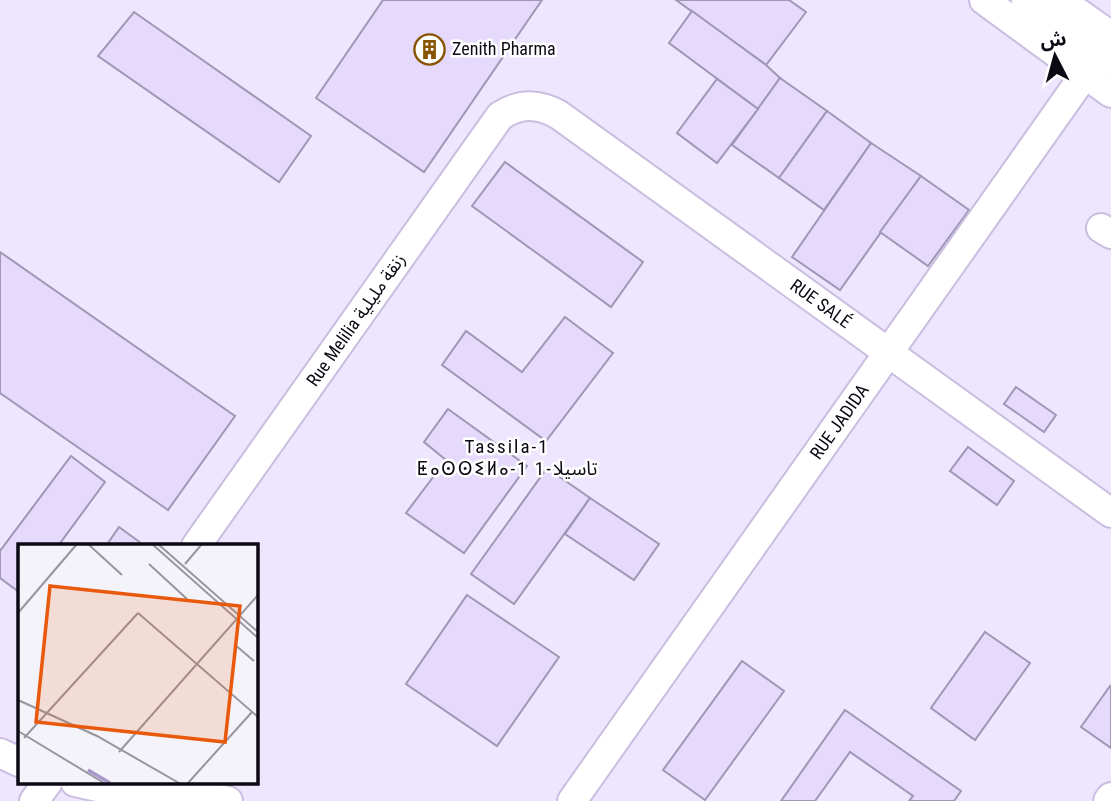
<svg xmlns="http://www.w3.org/2000/svg" width="1111" height="801" font-family="'Roboto Condensed','Noto Sans Arabic','Noto Sans Tifinagh',sans-serif">
  <style>
    .built { fill: #eee6fe; fill-rule: evenodd }
    .building { fill: #e5dafb; stroke: #a096b5; stroke-width: 2 }
    .lines { fill: none; stroke-linecap: round; stroke-linejoin: round }
    .minor-casing { stroke: #c9bedf; stroke-width: 32 }
    .minor { stroke: #fff; stroke-width: 28 }
    .labels { text-anchor: middle; stroke-width: 5; stroke-linejoin: round; paint-order: stroke }
    .poi-label { font-size: 18px; fill: #0d0914; stroke: #fff; text-anchor: start }
    .street-label { font-size: 18px; fill: #0d0914; stroke: #fff }
    .neighbourhood-label { font-size: 19px; letter-spacing: 2px; fill: #0d0914; stroke: #fff }
    .inset-river { fill: none; stroke: #a997ca; stroke-width: 3.5 }
    .inset-road { fill: none; stroke: #98959e; stroke-width: 2 }
    .view { fill: #e8590c; fill-opacity: 0.15; stroke: #e8590c; stroke-width: 3.5 }
    .inset-edge { fill: none; stroke: #0d0914; stroke-width: 3.5 }
  </style>
  <rect width="100%" height="100%" fill="#f5f3fa"/>
  <path class="built" d="M0,0H1111V801H0ZM19,546H256V782H19Z"/>
  <g class="building">
    <polygon points="383,0 542,0 424,172 316,98"/>
    <polygon points="676,0 789,0 806,12 766,65"/>
    <polygon points="692,11 766,65 780,78 758,109 669,43"/>
    <polygon points="134,12 311,136 279,182 98,56"/>
    <polygon points="780,78 827,111 779,178 732,145"/>
    <polygon points="717,79 758,109 717,163 677,133"/>
    <polygon points="827,111 871,143 824,210 779,178"/>
    <polygon points="871,143 921,176 840,290 792,257"/>
    <polygon points="505,162 643,262 611,307 472,206"/>
    <polygon points="921,176 969,210 928,266 880,232"/>
    <polygon points="0,252 235,416 168,510 0,393"/>
    <polygon points="565,317 613,353 546,441 442,365 466,331 522,372"/>
    <polygon points="1016,387 1056,415 1044,432 1004,404"/>
    <polygon points="448,409 527,466 464,553 406,513 446,460 424,442"/>
    <polygon points="968,447 1014,481 997,505 950,471"/>
    <polygon points="71,456 105,482 58,546 19,546 19,592 0,578 0,551"/>
    <polygon points="547,468 590,498 514,604 471,574"/>
    <polygon points="590,498 659,544 634,580 565,534"/>
    <polygon points="119,527 141,543 138,546 106,546"/>
    <polygon points="467,595 559,657 497,746 406,684"/>
    <polygon points="985,632 1030,663 975,740 931,708"/>
    <polygon points="742,661 784,691 705,800 663,770"/>
    <polygon points="1110,686 1111,687 1111,748 1081,727"/>
    <polygon points="845,710 961,791 954,801 909,801 913,796 850,752 815,801 781,801"/>
  </g>
  <g class="lines">
    <defs>
      <g id="minor">
        <polyline points="984,0 1111,93"/>
        <polyline points="1026,0 1111,61"/>
        <polyline points="1060,0 1111,36"/>
        <polyline points="1101,228 1111,234"/>
        <path id="s1" d="M196,546L500,116C520,103 538,103 559,115L1111,513"/>
        <polyline points="0,753 19,762"/>
        <polyline points="75,782 160,801"/>
        <polyline points="145,782 228,801"/>
        <polyline points="34,801 48,782"/>
        <path id="s2" d="M572,801L1085,74L1101,54L1111,50"/>
        <polyline points="1108,801 1111,797"/>
      </g>
    </defs>
    <use href="#minor" class="minor-casing"/>
    <use href="#minor" class="minor"/>
  </g>
  <defs>
    <symbol id="building-ring" viewBox="-11 -11 22 22"><circle r="9.5" fill="#fff" stroke="#885300" stroke-width="1.5"/><path d="M-4-6H4V6H1V3H-1V6H-4ZM-2.5-4.3h1.7v1.8h-1.7ZM.8-4.3h1.7v1.8H.8ZM-2.5-1h1.7V.8h-1.7ZM.8-1h1.7V.8H.8Z" fill="#885300"/></symbol>
  </defs>
  <g fill-rule="evenodd">
    <use href="#building-ring" x="412" y="32" width="35" height="35"/>
  </g>
  <g class="labels">
    <g class="poi-label">
      <text x="452" y="55">Zenith Pharma</text>
    </g>
    <g class="street-label">
      <text dy="6" stroke="none"><textPath href="#s1" startOffset="912">RUE SALÉ</textPath></text>
      <text transform="translate(356 320) rotate(-55)" y="6">Rue Melilia زنقة مليلية</text>
      <text dy="6" stroke="none"><textPath href="#s2" startOffset="464">RUE JADIDA</textPath></text>
    </g>
    <g class="neighbourhood-label">
      <text x="507" y="453">Tassila-1<tspan x="507" dy="22">ⵟⴰⵙⵙⵉⵍⴰ-1 1-تاسيلا</tspan></text>
    </g>
  </g>
  <g transform="translate(18 544)">
    <rect width="240" height="240" fill="#f5f3fa"/>
    <path class="inset-river" d="M70,226L92,239"/>
    <path class="inset-road" d="M70,0L104,31M134,0L240,94M140,0L240,88M131,20L169,55M167,20L184,0M0,69L59,0M120,69L240,173M216,100L236,117M0,156L79,192L161,239M0,187L86,239M6,194L120,69M101,208L240,51M170,239L234,168"/>
    <path class="view" d="M32,42L222,62L207,198L18,178Z"/>
    <rect width="240" height="240" class="inset-edge"/>
  </g>
  <g transform="translate(1055 56) rotate(354)" stroke="#ffffff" stroke-width="5" paint-order="stroke">
  <path d="M0-5L12 26L0 18L-12 26Z" fill="#0d0914"/>
  <text y="-10" font-size="19" font-weight="bold" text-anchor="middle" fill="#0d0914">ش</text>
  </g>
</svg>
